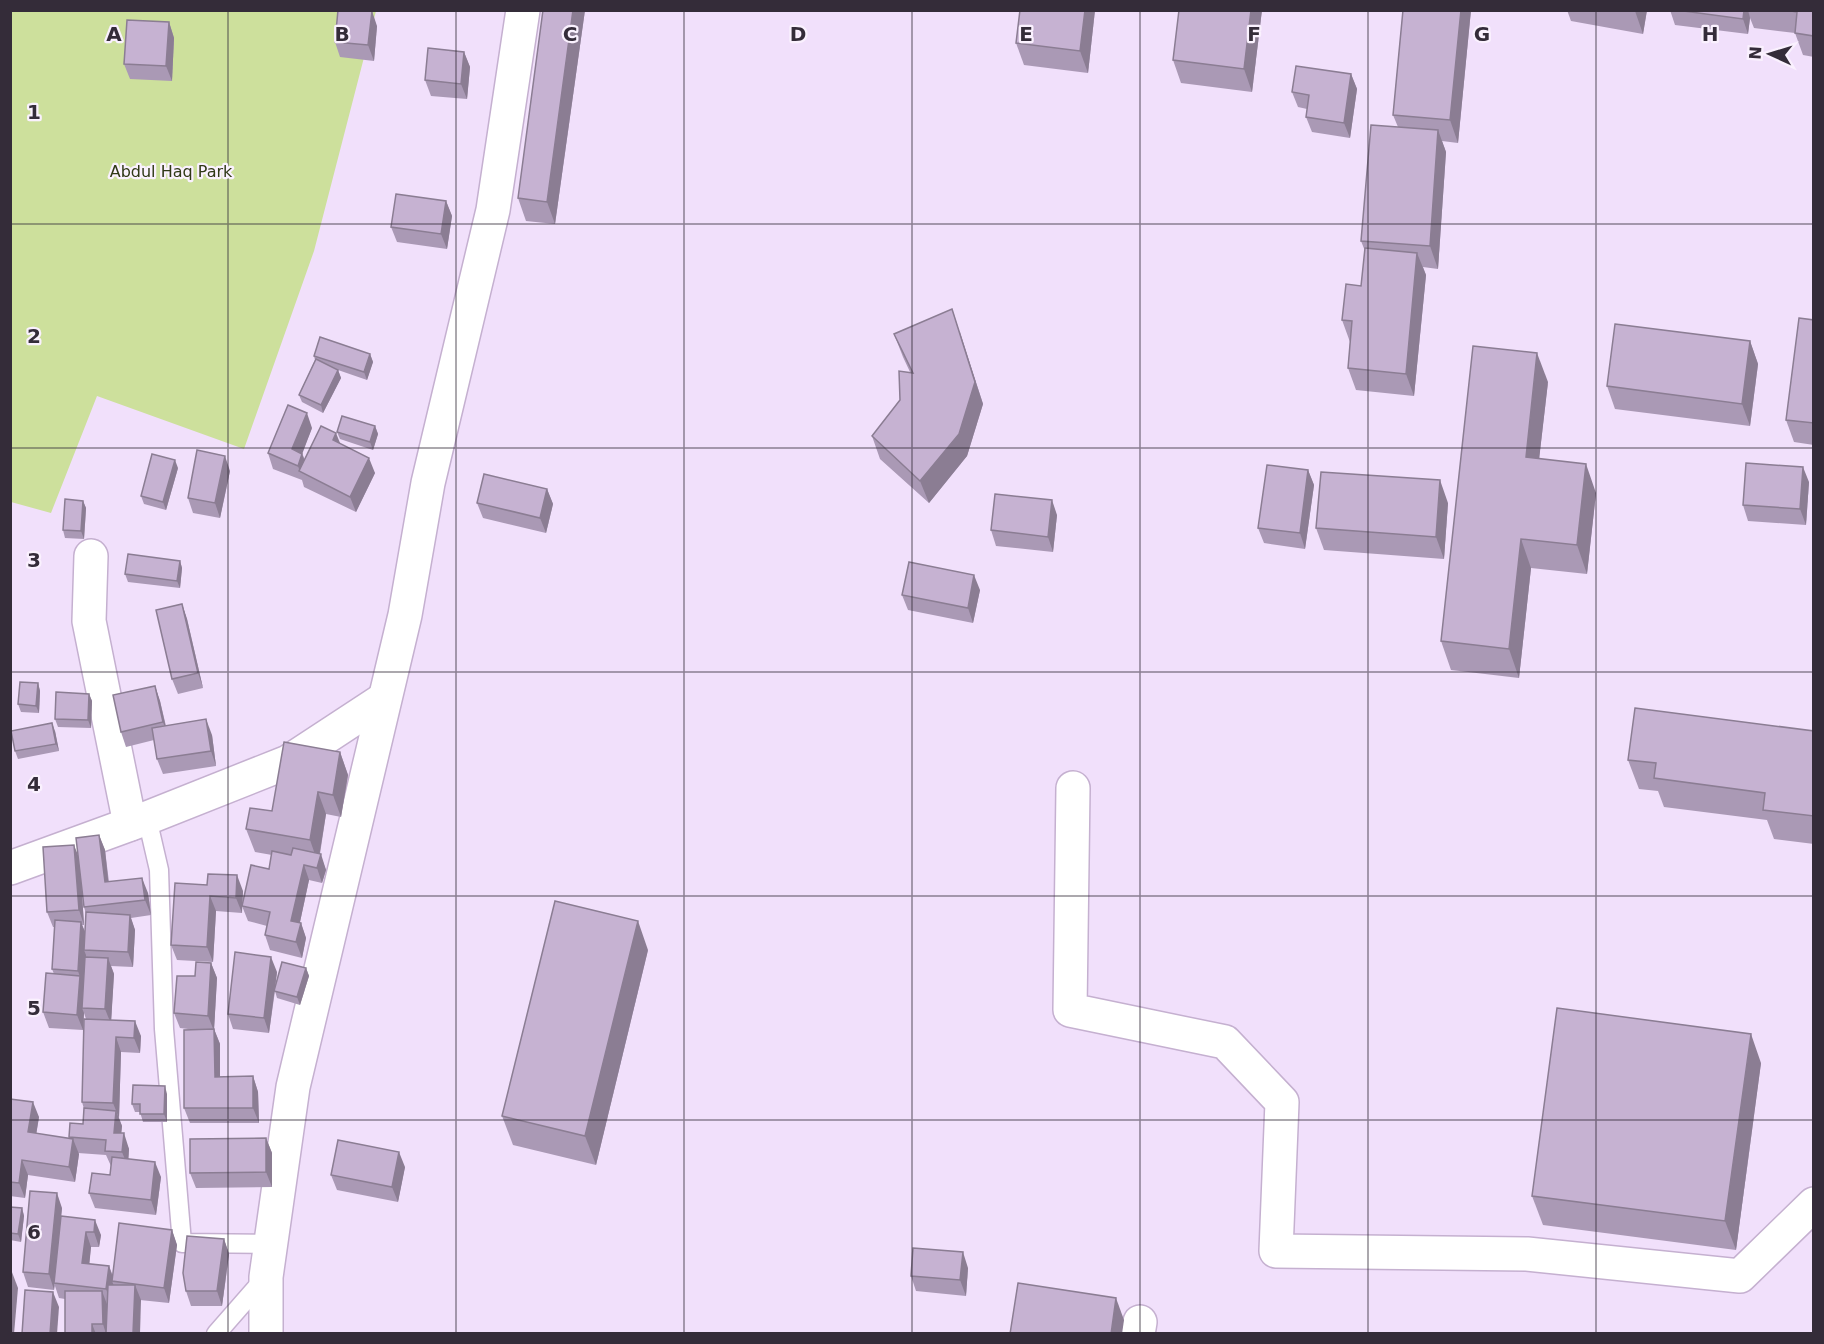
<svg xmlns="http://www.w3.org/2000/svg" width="1824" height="1344" font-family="'DejaVu Sans',sans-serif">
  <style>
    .green { fill: #cde09c }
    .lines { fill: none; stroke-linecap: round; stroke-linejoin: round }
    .service-casing { stroke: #c5b0d0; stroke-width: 21 }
    .minor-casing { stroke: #c5b0d0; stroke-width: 36 }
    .service { stroke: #fff; stroke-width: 18 }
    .minor { stroke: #fff; stroke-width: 33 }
    .wall { fill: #aa99b5; fill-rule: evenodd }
    .shaded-wall { fill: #8b7d93 }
    .building { fill: #c6b2d2; stroke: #8b7d93; stroke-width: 1.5 }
    .grid { fill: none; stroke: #342c39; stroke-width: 1.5; stroke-opacity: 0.55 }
    .labels { text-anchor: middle; stroke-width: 4.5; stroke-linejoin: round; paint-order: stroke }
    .park-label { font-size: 16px; fill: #303916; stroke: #faf1fe }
    .grid-label { font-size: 20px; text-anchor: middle; font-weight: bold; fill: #342c39; stroke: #faf1fe; stroke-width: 4.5; stroke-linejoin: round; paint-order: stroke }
  </style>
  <rect width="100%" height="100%" fill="#f1e0fb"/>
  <polygon class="green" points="10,11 376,11 314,251 244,449 97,396 51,513 11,502"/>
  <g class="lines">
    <defs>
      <g id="service">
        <polyline points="147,818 159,870 164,1029 182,1243 271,1244"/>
        <polyline points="216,1334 265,1278"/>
      </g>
      <g id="minor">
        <polyline points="91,556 89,621 130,824"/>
        <polyline points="1073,788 1070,1010 1225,1042 1282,1102 1276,1251 1527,1254 1740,1276 1814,1204"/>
        <polyline points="10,868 147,818 288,762 384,699"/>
        <polyline points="266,1334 266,1277 293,1087 405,615 428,483 493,210 523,10"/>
        <polyline points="1138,1334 1140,1322"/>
      </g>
    </defs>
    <use href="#service" class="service-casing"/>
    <use href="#minor" class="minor-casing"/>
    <use href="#service" class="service"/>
    <use href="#minor" class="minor"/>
  </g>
  <g class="wall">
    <polygon points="543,10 585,10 555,224 526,221 518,198"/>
    <polygon points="1020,10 1095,10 1088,73 1024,65 1016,43"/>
    <polygon points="1179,10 1262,10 1252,92 1181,83 1173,60"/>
    <polygon points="1403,10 1471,10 1458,143 1442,141 1446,152 1438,269 1423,267 1426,275 1414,396 1356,390 1348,368 1350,342 1342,320 1361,286 1365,251 1361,241 1398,127 1393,115"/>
    <polygon points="1567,10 1647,10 1643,34 1571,21"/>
    <polygon points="1670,10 1814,10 1814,57 1803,55 1795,33 1754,28 1750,18 1748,34 1675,25"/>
    <polygon points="169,22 174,38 172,81 130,79 124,64"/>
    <polygon points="377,26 374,61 340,57 335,42"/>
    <polygon points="464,52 470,67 467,99 431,96 425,80"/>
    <polygon points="1351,74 1357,89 1350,138 1312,132 1306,117 1307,109 1298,107 1292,92"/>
    <polygon points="446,201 452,216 447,249 397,242 391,227"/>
    <polygon points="1814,320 1814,445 1794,442 1786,420"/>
    <polygon points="960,332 983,404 967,456 929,503 880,459 872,436 900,400 910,372 903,357 894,334"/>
    <polygon points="1750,341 1758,364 1750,426 1615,409 1607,386"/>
    <polygon points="370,354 373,362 367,380 338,370 341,378 323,413 302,402 299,395 315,360 314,356"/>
    <polygon points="1548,382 1539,459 1596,493 1587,574 1531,568 1519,678 1451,670 1441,641"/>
    <polygon points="375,426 378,434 373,450 340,439 337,432"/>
    <polygon points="312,428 302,453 305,460 340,444 375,473 356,512 304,487 302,480 273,469 268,453"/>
    <polygon points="178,468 166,510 144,504 141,496"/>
    <polygon points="1308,470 1314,485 1305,549 1264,543 1258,528"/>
    <polygon points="230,471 220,518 193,513 188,498"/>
    <polygon points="1809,482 1806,525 1748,521 1743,505"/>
    <polygon points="547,489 553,504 546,533 483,518 477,503"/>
    <polygon points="83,501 86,508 84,539 65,538 63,530"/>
    <polygon points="1448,503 1444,559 1324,550 1316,528"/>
    <polygon points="1057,515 1053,552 996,546 991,530"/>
    <polygon points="180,561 182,568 180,588 128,582 125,574"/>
    <polygon points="980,590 973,623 908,610 902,595"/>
    <polygon points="182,604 187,619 203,688 178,694 172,679"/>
    <polygon points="38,683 40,691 39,713 21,712 18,704"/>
    <polygon points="155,686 160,701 166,726 212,735 216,766 163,774 157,759 154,740 126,747 121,732"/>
    <polygon points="89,694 92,701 91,728 58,727 55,719"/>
    <polygon points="55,731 59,751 18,759 15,751"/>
    <polygon points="1814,731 1814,844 1774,839 1767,820 1664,807 1658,791 1639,789 1628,760"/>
    <polygon points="340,752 348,775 341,817 326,814 320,854 326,870 322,883 309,880 300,922 301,923 306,938 302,958 270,950 265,935 267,926 248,921 242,906 242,913 216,911 213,962 177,960 171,945 175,883 243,891 242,906 269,869 272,855 255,852 246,829 272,811"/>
    <path d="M99,835L105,850L109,882L148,893L151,915L131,918L135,930L133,967L111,966L114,974L111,1020L141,1036L140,1053L121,1052L119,1118L122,1126L121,1133L129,1149L128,1159L161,1177L156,1215L95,1208L89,1193L110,1175L111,1166L106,1155L78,1153L79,1154L75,1182L28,1175L25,1198L10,1196V1099L39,1117L36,1134L70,1139L69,1137L83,1124L84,1109L82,1102L86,1019L84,1013L83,1030L49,1028L43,1012L54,974L52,969L55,927H53L47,912L78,856ZM81,881L84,907L86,914L85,932L82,925H84Z"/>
    <polygon points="648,950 596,1165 513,1145 502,1116"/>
    <polygon points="211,963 217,978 214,1029 220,1044 220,1077 253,1076 258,1092 259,1123 190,1123 184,1108 196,1030 180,1028 174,1013 195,976"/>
    <polygon points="306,968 309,976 300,1005 277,998 275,991 269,1033 233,1029 228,1014 277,972 275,989"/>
    <polygon points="1761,1063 1736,1250 1543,1225 1532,1196"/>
    <polygon points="167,1094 167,1122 143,1122 140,1112 135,1112 132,1104"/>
    <polygon points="266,1138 272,1153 272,1187 196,1188 190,1173"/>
    <polygon points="405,1167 398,1202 337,1190 331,1175"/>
    <polygon points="10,1207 22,1208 24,1216 21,1242 10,1240"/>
    <polygon points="62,1208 61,1216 101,1235 99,1247 91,1247 89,1264 109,1266 113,1276 172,1230 177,1245 169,1303 140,1300 140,1334 65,1334 65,1299 59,1298 55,1286 54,1290 28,1287 23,1272"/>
    <polygon points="224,1239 229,1254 222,1306 191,1306 186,1291"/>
    <polygon points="968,1268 966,1296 916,1291 911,1276"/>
  </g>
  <g class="shaded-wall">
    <polygon points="573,10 585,10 555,224 547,202"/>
    <polygon points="1085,10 1095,10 1088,73 1080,51"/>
    <polygon points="1251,10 1262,10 1252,92 1244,69"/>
    <polygon points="1461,10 1471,10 1458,143 1450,120"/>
    <polygon points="1635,10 1647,10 1643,34 1635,11"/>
    <polygon points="1744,10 1748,10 1750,18 1748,34 1743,19"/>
    <polygon points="372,11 377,26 374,61 368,45"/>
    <polygon points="169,22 174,38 172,81 166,66"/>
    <polygon points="464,52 470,67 467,99 461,84"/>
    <polygon points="1351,74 1357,89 1350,138 1344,123"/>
    <polygon points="1438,130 1446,152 1438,269 1430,246"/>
    <polygon points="446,201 452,216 447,249 441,234"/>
    <polygon points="1417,253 1426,275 1414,396 1406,374"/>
    <polygon points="952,309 983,404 967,456 929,503 920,481"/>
    <polygon points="1750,341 1758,364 1750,426 1742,404"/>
    <polygon points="1537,353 1548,382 1536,486 1526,457"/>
    <polygon points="370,354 373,362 367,380 364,372"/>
    <polygon points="338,370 341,378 323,413 321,405"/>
    <polygon points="307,413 312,428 298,465 292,449"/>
    <polygon points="375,426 378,434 373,450 370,442"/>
    <polygon points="336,433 342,448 333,440"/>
    <polygon points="302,454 308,469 300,472 298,466"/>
    <polygon points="225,456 230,471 220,518 215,503"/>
    <polygon points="369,458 375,473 356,512 350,497"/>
    <polygon points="175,460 178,468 166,510 163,502"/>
    <polygon points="1586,464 1596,493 1587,574 1577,545"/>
    <polygon points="1803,467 1809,482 1806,525 1800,509"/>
    <polygon points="1308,470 1314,485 1305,549 1300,533"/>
    <polygon points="1440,480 1448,503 1444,559 1436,537"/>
    <polygon points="547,489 553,504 546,533 540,518"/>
    <polygon points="1052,500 1057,515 1053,552 1048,537"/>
    <polygon points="83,501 86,508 84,539 81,531"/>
    <polygon points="1521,539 1531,568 1519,678 1509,649"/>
    <polygon points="180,561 182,568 180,588 177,581"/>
    <polygon points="974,575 980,590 973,623 968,608"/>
    <polygon points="182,604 187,619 203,688 198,673"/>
    <polygon points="38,683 40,691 39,713 36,706"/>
    <polygon points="155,686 160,701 168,737 163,722"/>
    <polygon points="89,694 92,701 91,728 88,720"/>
    <polygon points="206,719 212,735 216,766 211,751"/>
    <polygon points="52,723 55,731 59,751 56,744"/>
    <polygon points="340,752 348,775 341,817 333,795"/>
    <polygon points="318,792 326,814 318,863 310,840"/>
    <polygon points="99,835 105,850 110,898 105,882"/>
    <polygon points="74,845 80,860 84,925 79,910"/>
    <polygon points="321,854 326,870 322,883 317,868"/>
    <polygon points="304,865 309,880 297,936 291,921"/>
    <polygon points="237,875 243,891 242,913 236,898"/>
    <polygon points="142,878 148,893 151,915 145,900"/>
    <polygon points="210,896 216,911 213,962 207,947"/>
    <polygon points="130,915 135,930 133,967 128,952"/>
    <polygon points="638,921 648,950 596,1165 585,1136"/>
    <polygon points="81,922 87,937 84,950 86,955 82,1008 84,1013 83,1030 77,1015 80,977 78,971"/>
    <polygon points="301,923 306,938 302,958 296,942"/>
    <polygon points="271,957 277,972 269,1033 264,1018"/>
    <polygon points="108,958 114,974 111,1024 105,1009"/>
    <polygon points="211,963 217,978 214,1031 208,1016"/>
    <polygon points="306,968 309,976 300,1005 297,997"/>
    <polygon points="135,1021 141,1036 140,1053 134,1038"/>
    <polygon points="214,1029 220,1044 220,1092 215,1077"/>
    <polygon points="1751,1034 1761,1063 1736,1250 1725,1221"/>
    <polygon points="116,1037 121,1052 119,1118 113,1103"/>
    <polygon points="253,1076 258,1092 259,1123 253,1108"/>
    <polygon points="165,1086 167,1094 167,1122 164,1114"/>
    <polygon points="33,1102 39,1117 34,1148 28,1132"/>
    <polygon points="116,1111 122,1126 120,1148 114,1133"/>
    <polygon points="124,1133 129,1149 128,1167 122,1152"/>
    <polygon points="266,1138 272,1153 272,1187 266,1172"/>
    <polygon points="73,1139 79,1154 75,1182 69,1167"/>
    <polygon points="399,1152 405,1167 398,1202 392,1187"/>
    <polygon points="22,1160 28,1175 25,1198 19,1183"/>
    <polygon points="155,1162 161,1177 156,1215 151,1200"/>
    <polygon points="57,1193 62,1208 55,1283 54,1283 54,1290 49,1274"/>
    <polygon points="22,1208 24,1216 21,1242 18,1234"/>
    <polygon points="95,1220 101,1235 99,1247 94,1232"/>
    <polygon points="172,1230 177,1245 169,1303 164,1288"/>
    <polygon points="86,1232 91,1247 88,1278 82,1263"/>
    <polygon points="224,1239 229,1254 222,1306 217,1291"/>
    <polygon points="963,1252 968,1268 966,1296 960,1280"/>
    <polygon points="109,1266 114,1281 112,1281 114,1286 112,1305 106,1289"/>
    <polygon points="10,1267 18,1288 14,1334 10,1334"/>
    <polygon points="135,1285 141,1300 140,1334 133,1333"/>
    <polygon points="102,1291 108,1307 106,1334 103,1324"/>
    <polygon points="53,1292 59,1307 57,1334 50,1334"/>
    <polygon points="1116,1298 1124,1320 1122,1334 1111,1334"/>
    <polygon points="92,1324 96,1334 92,1334"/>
  </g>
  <g class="building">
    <polygon points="338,10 372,11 368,45 335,42"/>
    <polygon points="543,10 573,10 547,202 518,198"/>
    <polygon points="1020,10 1085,10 1080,51 1016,43"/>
    <polygon points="1179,10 1251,10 1244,69 1173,60"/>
    <polygon points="1403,10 1461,10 1450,120 1393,115"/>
    <polygon points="1676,10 1744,10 1743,19"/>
    <polygon points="1785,10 1814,10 1814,36 1795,33 1797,12"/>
    <polygon points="127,20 169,22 166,66 124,64"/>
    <polygon points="428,48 464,52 461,84 425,80"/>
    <polygon points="1296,66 1351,74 1344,123 1306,117 1309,95 1292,92"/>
    <polygon points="1371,125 1438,130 1430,246 1361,241"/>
    <polygon points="396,194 446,201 441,234 391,227"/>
    <polygon points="1365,248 1417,253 1406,374 1348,368 1352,321 1342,320 1346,284 1361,286"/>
    <polygon points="952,309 975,382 959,434 920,481 872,436 900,400 899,371 913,373 894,334"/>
    <polygon points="1799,318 1814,320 1814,423 1786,420"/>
    <polygon points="1615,324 1750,341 1742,404 1607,386"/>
    <polygon points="320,337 370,354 364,372 314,356"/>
    <polygon points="1473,346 1537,353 1526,457 1586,464 1577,545 1521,539 1509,649 1441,641"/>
    <polygon points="316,359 338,370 321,405 299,395"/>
    <polygon points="288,405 307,413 292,449 302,454 298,466 268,453"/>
    <polygon points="342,416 375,426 370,442 337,432"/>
    <polygon points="321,426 336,433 333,440 369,458 350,497 299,471"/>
    <polygon points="197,450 225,456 215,503 188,498"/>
    <polygon points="152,454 175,460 163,502 141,496"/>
    <polygon points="1746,463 1803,467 1800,509 1743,505"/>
    <polygon points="1267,465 1308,470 1300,533 1258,528"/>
    <polygon points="1321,472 1440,480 1436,537 1316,528"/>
    <polygon points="484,474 547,489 540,518 477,503"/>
    <polygon points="995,494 1052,500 1048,537 991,530"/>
    <polygon points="65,499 83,501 81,531 63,530"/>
    <polygon points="128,554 180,561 177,581 125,574"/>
    <polygon points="909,562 974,575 968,608 902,595"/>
    <polygon points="182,604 198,673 172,679 156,610"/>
    <polygon points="20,682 38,683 36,706 18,704"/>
    <polygon points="155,686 163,722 121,732 113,695"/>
    <polygon points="56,692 89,694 88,720 55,719"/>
    <polygon points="1635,708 1814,731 1814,816 1763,810 1765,793 1654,778 1656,763 1628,760"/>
    <polygon points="206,719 211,751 157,759 152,728"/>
    <polygon points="52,723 56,744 15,751 11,731"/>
    <polygon points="284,742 340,752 333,795 318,792 310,840 246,829 250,808 272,811"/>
    <polygon points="99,835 105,882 142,878 145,900 84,907 76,838"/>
    <polygon points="74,845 79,910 47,912 43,847"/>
    <polygon points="293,848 321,854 317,868 304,865 291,921 301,923 296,942 265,935 270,912 242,906 251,865 269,869 272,851 291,855"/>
    <polygon points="208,874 237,875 236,898 210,896 207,947 171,945 175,883 207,885"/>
    <polygon points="555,901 638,921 585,1136 502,1116"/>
    <polygon points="86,912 130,915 128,952 84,950"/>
    <polygon points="55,920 81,922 78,971 52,969"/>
    <polygon points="235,952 271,957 264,1018 228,1014"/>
    <polygon points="85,957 108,958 105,1009 82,1008"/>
    <polygon points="196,962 211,963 208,1016 174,1013 177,976 195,976"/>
    <polygon points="282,962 306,968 297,997 274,991"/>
    <polygon points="46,973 80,976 77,1015 43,1012"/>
    <polygon points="1557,1008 1751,1034 1725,1221 1532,1196"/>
    <polygon points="84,1019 135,1021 134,1038 116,1037 113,1103 82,1102"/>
    <polygon points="214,1029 215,1077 253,1076 253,1108 184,1108 184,1030"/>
    <polygon points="133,1085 165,1086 164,1114 140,1114 140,1104 132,1104"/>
    <polygon points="10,1099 33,1102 28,1132 73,1139 69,1167 22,1160 19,1183 10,1182"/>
    <polygon points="84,1108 116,1111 114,1133 124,1133 122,1152 105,1151 106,1140 69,1137 70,1123 83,1124"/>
    <polygon points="266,1138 266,1172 190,1173 190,1139"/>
    <polygon points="338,1140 399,1152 392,1187 331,1175"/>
    <polygon points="112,1157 155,1162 151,1200 89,1193 92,1173 110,1175"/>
    <polygon points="30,1191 57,1193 49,1274 23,1272"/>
    <polygon points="10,1207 22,1208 18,1234 10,1233"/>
    <polygon points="61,1216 95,1220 94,1232 86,1232 82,1263 109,1266 106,1289 54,1283"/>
    <polygon points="119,1223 172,1230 164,1288 112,1281"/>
    <polygon points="187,1236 224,1239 217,1291 186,1291 183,1273"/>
    <polygon points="913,1248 963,1252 960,1280 911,1276"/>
    <polygon points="1018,1283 1116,1298 1111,1334 1010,1334"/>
    <polygon points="108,1285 135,1285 133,1333 106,1334"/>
    <polygon points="25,1290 53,1292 50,1334 22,1334"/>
    <polygon points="65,1291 102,1291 103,1324 92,1324 92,1334 65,1334"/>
  </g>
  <path class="grid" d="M228,10V1334M456,10V1334M684,10V1334M912,10V1334M1140,10V1334M1368,10V1334M1596,10V1334M10,224H1814M10,448H1814M10,672H1814M10,896H1814M10,1120H1814"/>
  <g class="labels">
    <g class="park-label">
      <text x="171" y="177">Abdul Haq Park</text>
    </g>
  </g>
  <g class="grid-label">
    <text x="114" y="41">A</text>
    <text x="342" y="41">B</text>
    <text x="570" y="41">C</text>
    <text x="798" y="41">D</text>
    <text x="1026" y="41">E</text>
    <text x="1254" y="41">F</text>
    <text x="1482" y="41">G</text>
    <text x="1710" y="41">H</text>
    <text x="34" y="119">1</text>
    <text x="34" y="343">2</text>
    <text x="34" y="567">3</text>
    <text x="34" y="791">4</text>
    <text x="34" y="1015">5</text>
    <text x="34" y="1239">6</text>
  </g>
  <rect width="1824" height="1344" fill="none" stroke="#342c39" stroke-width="24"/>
  <g transform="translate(1770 54) rotate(274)" stroke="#faf1fe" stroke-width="4.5" paint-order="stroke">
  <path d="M0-4.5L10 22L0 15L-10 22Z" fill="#342c39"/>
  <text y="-9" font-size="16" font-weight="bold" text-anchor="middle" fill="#342c39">N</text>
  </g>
</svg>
